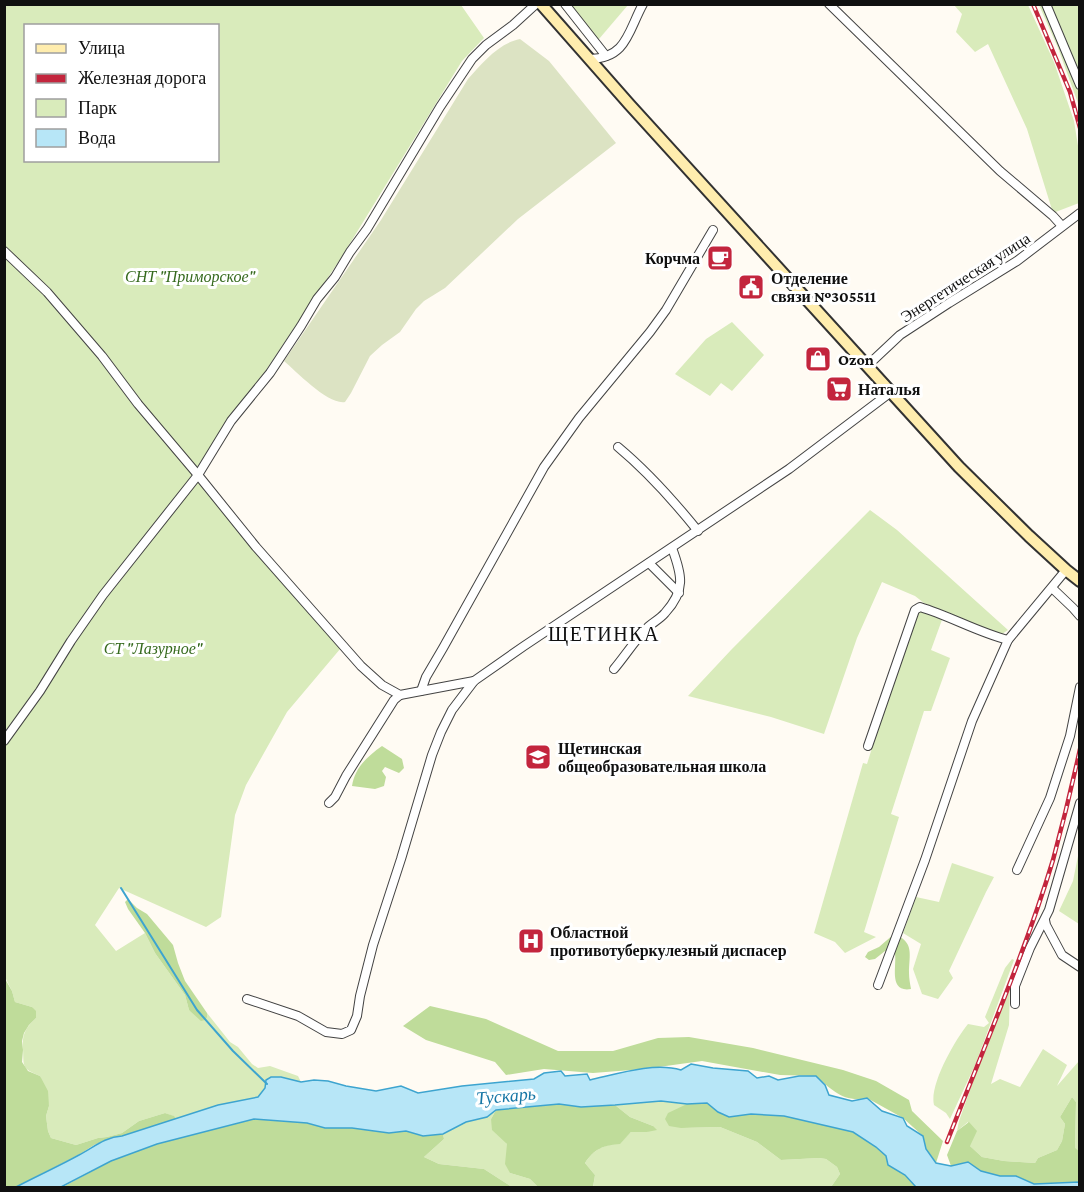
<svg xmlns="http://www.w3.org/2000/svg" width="1084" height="1192" font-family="'Crimson Pro',serif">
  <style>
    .green { fill: #d9ebbb; fill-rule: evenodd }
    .forest { fill: #bfdc9a }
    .cemetery { fill: #dce3c3 }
    .water { fill: #b7e6f7; stroke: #3da4cf; stroke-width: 1.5 }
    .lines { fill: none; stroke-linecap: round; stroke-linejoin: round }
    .stream { stroke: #3da4cf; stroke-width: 2 }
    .street-casing { stroke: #434343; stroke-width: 10 }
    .secondary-casing { stroke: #323232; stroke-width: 14 }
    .street { stroke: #fff; stroke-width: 8 }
    .secondary { stroke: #ffedae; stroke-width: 10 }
    .rail-casing { stroke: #c3253d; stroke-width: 4.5 }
    .rail { stroke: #fff; stroke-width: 2; stroke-dasharray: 7; stroke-linecap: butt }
    .labels { text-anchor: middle; stroke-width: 6; stroke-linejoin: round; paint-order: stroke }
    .poi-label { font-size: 16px; font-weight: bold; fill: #101010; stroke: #fff; text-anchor: start }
    .park-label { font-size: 16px; font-style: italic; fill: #366a1e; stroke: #fff }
    .street-label { font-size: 16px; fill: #101010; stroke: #fff }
    .water-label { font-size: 18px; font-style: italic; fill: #1676a5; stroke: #fff }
    .quarter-label { font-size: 20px; letter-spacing: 1.5px; fill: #101010; stroke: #fff }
  </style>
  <rect width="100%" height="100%" fill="#fffbf3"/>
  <g class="green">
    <path d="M4,5H461L484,38L462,61L341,258L262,376L224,426L196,469L306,601L346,642L287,712L246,785L235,815L221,917L206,927L119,888L95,925L116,951L145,933L155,953L185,995L189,1010L207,1017V1013L230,1042L238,1047L252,1064L258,1068L270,1066L298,1076L301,1082L258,1097L218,1105L176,1119L173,1116L165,1113L139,1121L122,1133L107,1137L98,1138L76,1145L51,1138L48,1131L46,1116L49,1106L40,1076C21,1068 24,1067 23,1049C22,1034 25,1029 36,1018L32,1007L15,1002L12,991L5,977ZM26,26H218V160H26Z"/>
    <polygon points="560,5 628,5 593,46"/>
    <polygon points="954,5 1028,5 1054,62 1074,121 1079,152 1079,203 1053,213 1027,129 988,44 975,52 956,32 962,14"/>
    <polygon points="1039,5 1079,5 1079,106 1058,48"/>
    <polygon points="732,322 764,355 732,391 721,383 710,396 675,374 706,339"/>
    <polygon points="870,510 897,530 1008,630 1002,634 990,632 924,603 915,596 882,582 857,638 824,734 771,717 688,696 731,650"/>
    <polygon points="919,610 943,617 931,650 950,658 931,711 924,711 891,814 899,817 864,932 876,937 845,953 835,942 814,933 863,763 867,764 887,700"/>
    <polygon points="1079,851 1080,924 1079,924 1059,911 1073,881"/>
    <polygon points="952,863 994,877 986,892 949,971 953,978 938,999 922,994 913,969 921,944 903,933 916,897 939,902"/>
    <path d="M1012,959L1014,960L976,1063L950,1119L946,1113L934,1105C929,1085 955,1040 968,1024L984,1027L989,1023L985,1017L1005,968Z"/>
    <polygon points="1010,985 1009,1025 991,1084 1000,1079 1020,1087 1043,1049 1067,1065 1057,1086 1079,1061 1079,1151 1075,1149 1076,1102 1072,1097 1060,1117 1065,1124 1062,1141 1057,1150 1038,1158 1035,1163 1004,1161 982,1157 970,1146 968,1122 957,1131 959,1121 983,1053"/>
    <path d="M661,1101L784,1116L681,1128L720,1127L757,1142L781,1160L819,1158L826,1159L837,1167L840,1174L831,1187L593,1188L595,1175L585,1163C594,1149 604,1145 620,1143L631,1132H647L653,1126L630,1117L615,1105Z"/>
    <polygon points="496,1110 491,1119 507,1144 510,1173 530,1179 538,1187 512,1187 484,1169 439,1164 424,1157 444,1139 443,1134 466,1122 487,1117"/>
  </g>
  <g class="forest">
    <path d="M382,746L402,759L404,768L399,773L385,767L382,771L386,777L384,786L375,789L352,786C355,767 368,756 382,746Z"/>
    <polygon points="128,899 137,908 147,914 173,945 178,963 185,981 207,1013 207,1017 205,1020 201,1021 189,1010 185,995 155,953 145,933 128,909 125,902"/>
    <path d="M894,934C915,942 909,955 909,973C909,978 910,984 911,989C888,993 897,965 895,954L885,951L875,959L869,960L865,957L868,952L879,947Z"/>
    <polygon points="4,977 12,991 15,1002 32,1007 36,1011 36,1018 29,1025 24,1033 22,1041 23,1050 22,1062 28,1071 40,1076 48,1091 49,1106 46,1116 48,1131 51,1138 76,1145 98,1138 107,1137 122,1133 139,1121 165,1113 174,1116 176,1119 122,1136 113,1137 94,1145 80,1154 16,1187 5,1187"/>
    <path d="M430,1006L486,1019L558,1051H613L658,1038L689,1037L753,1048L843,1070L876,1081L909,1100L912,1111L943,1141L936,1163L926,1149L923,1136L903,1118L867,1098C844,1103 832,1090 816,1076L780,1075L702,1061L644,1069L593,1073L544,1069L506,1075L495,1062L426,1040L403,1026Z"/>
    <polygon points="1072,1097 1076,1102 1075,1148 1079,1151 1079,1182 1034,1184 1016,1176 1000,1176 981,1171 968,1162 951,1166 947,1155 957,1131 969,1122 977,1131 970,1146 982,1157 1004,1161 1035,1163 1038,1158 1057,1150 1062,1141 1065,1124 1060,1117"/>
    <polygon points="707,1103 718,1112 729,1117 751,1114 784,1116 853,1132 876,1147 886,1156 888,1165 905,1175 916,1187 831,1187 840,1174 837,1167 826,1159 819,1158 781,1160 757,1142 720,1127 681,1128 669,1126 665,1119 668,1113 687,1104"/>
    <path d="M559,1104L581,1107L615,1105L630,1117L653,1126L657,1130L647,1132H631L620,1144C604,1145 594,1149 585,1163L595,1175L593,1187H538L530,1179L510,1173L505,1164L507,1144L492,1130L491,1119L496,1110Z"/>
    <polygon points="254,1119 307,1123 325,1128 352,1128 389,1133 406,1131 423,1136 443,1134 444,1139 424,1157 439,1164 484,1169 512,1187 61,1188 111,1161 157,1144"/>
  </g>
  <path class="cemetery" d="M520,39L549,61L616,143L518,219L445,288L424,301L416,309L400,332L382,345L370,356L351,393L345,402C328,405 297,372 284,361L381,220L468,79C482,63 499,43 520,39Z"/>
  <path class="water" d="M691,1064L713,1068L748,1071L757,1078L769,1076L778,1080L799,1076H816L825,1085L829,1095L852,1101L867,1098L882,1111L903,1118L907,1126L923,1136L926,1149L936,1163L951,1166L968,1162L981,1171L1000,1176H1016L1034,1184L1079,1182V1187H916L905,1175L888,1165L886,1156L876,1147L853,1132L784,1116L751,1114L729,1117L718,1112L707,1103L687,1104L661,1101L615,1105L581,1107L559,1104L496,1110L487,1117L466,1122L443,1134L423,1136L406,1131L389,1133L352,1128H325L307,1123L254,1119L157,1144L111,1161L61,1187H16C37,1176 59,1166 79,1155C94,1147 105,1137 122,1136L218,1105L258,1097L265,1088L266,1080L271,1077H281L301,1082L314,1080L328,1081L346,1086L376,1091L401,1086L418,1093L462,1086L534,1079L544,1073L561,1071L565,1076L587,1074L590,1080C617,1074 654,1062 681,1070Z"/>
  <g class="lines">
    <polyline class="stream" points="121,888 197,1010 233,1051 267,1084"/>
    <defs>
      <g id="street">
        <polyline points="565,4 606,56"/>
        <polyline points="829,4 1000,171 1053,216 1062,226"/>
        <polyline points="1046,4 1080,85"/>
        <path d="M590,59C627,58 628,31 643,4"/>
        <polyline points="4,251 47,292 102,356 138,404 198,475 256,547 361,666 382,685 400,695 474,681"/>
        <polyline points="867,366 900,335 949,303 1017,261 1080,213"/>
        <path d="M618,447C648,472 673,500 698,531"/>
        <polyline points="649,563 679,593"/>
        <polyline points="1052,588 1073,608 1080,616"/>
        <path d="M614,669C625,656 635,640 647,628C652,623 660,619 665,613C686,590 682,575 672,548"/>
        <polyline points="421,691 426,677 443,648 544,467 579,418 650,332 666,310 713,230"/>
        <polyline points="4,741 40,691 71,641 103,595 198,475 231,421 270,373 301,326 317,299 335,277 350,252 367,229 440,107 472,59 486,45 513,25 536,4"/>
        <path d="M868,746L915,610L920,607C950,616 977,632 1008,640"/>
        <polyline points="329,803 335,797 346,776 394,700 400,695"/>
        <polyline points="1017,870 1050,798 1070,736 1080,687"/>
        <polyline points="1045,920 1046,925 1062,955 1080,967"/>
        <polyline points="878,985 925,860 972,721 1008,640 1066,570"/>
        <polyline points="247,999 298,1016 326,1032 342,1034 351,1030 357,1016 360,996 373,945 401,859 432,755 441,732 452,710 474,681 524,646 789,469 891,392"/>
        <polyline points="1015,1004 1015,986 1030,948 1049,910 1080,803"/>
      </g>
      <polyline id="secondary" points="541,4 629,104 959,467 1029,536 1066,570 1080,581"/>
    </defs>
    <use href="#street" class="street-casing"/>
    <use href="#secondary" class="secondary-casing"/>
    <use href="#street" class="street"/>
    <use href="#secondary" class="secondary"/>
    <defs>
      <g id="rail">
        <polyline points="1033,4 1070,92 1080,128"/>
        <path d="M947,1142C983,1049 1024,956 1053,860C1063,823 1072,786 1080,749"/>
      </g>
    </defs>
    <use href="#rail" class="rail-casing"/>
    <use href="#rail" class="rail"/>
  </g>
  <defs>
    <symbol id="cafe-square" viewBox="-11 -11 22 22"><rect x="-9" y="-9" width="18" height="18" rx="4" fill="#c3253d" stroke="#fff"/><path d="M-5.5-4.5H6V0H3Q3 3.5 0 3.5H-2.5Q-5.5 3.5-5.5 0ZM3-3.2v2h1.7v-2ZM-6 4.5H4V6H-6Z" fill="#fff"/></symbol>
    <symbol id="civic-square" viewBox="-11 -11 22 22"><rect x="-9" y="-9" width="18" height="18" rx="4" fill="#c3253d" stroke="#fff"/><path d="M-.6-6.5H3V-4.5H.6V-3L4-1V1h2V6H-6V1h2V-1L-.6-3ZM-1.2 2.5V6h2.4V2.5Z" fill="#fff"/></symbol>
    <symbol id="shop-square" viewBox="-11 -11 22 22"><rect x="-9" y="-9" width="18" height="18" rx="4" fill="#c3253d" stroke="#fff"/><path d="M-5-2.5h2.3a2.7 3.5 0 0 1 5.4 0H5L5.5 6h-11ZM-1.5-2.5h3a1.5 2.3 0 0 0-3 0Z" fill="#fff"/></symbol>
    <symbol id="supermarket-square" viewBox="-11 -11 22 22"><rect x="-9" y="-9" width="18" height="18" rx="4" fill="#c3253d" stroke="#fff"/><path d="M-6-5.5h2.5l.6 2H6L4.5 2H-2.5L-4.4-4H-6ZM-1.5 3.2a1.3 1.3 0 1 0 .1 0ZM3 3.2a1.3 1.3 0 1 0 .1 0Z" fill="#fff"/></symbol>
    <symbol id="school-square" viewBox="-11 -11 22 22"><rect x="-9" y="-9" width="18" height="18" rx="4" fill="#c3253d" stroke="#fff"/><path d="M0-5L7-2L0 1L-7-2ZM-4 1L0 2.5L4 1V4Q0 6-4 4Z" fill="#fff"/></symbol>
    <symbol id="hospital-square" viewBox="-11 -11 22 22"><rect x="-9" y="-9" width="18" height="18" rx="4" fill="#c3253d" stroke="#fff"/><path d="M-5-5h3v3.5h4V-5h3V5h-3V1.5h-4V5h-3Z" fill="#fff"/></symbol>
  </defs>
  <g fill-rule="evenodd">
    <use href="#cafe-square" x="705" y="243" width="30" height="30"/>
    <use href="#civic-square" x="736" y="272" width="30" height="30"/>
    <use href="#shop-square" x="803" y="344" width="30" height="30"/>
    <use href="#supermarket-square" x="824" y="374" width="30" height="30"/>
    <use href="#school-square" x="523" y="742" width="30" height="30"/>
    <use href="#hospital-square" x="516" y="926" width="30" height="30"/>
  </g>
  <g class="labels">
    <g class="poi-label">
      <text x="700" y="264" text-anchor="end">Корчма</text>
      <text x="771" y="284">Отделение<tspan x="771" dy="18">связи №305511</tspan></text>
      <text x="838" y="365">Ozon</text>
      <text x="858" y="395">Наталья</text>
      <text x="558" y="754">Щетинская<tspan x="558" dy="18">общеобразовательная школа</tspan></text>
      <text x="550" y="938">Областной<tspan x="550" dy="18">противотуберкулезный диспасер</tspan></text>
    </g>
    <g class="park-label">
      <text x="190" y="282">СНТ "Приморское"</text>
      <text x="153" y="654">СТ "Лазурное"</text>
    </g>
    <g class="street-label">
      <text transform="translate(965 277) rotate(-33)" y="6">Энергетическая улица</text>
    </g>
    <g class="water-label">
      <text transform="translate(506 1096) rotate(-5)" y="6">Тускарь</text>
    </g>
    <g class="quarter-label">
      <text x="604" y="641">ЩЕТИНКА</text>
    </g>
  </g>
  <rect width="1084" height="1192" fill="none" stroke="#101010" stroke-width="12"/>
  <rect x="24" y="24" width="195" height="138" fill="#ffffff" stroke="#9f9f9f" stroke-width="1.5"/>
  <rect x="36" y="44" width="30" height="9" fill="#ffedae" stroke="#9f9f9f" stroke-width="1.5"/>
  <text x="78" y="54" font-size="18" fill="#101010">Улица</text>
  <rect x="36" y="74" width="30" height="9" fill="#c3253d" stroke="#9f9f9f" stroke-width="1.5"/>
  <text x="78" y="84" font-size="18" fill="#101010">Железная дорога</text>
  <rect x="36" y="99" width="30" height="18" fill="#d9ebbb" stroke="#9f9f9f" stroke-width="1.5"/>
  <text x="78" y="114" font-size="18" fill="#101010">Парк</text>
  <rect x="36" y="129" width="30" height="18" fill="#b7e6f7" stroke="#9f9f9f" stroke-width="1.5"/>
  <text x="78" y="144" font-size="18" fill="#101010">Вода</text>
</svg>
